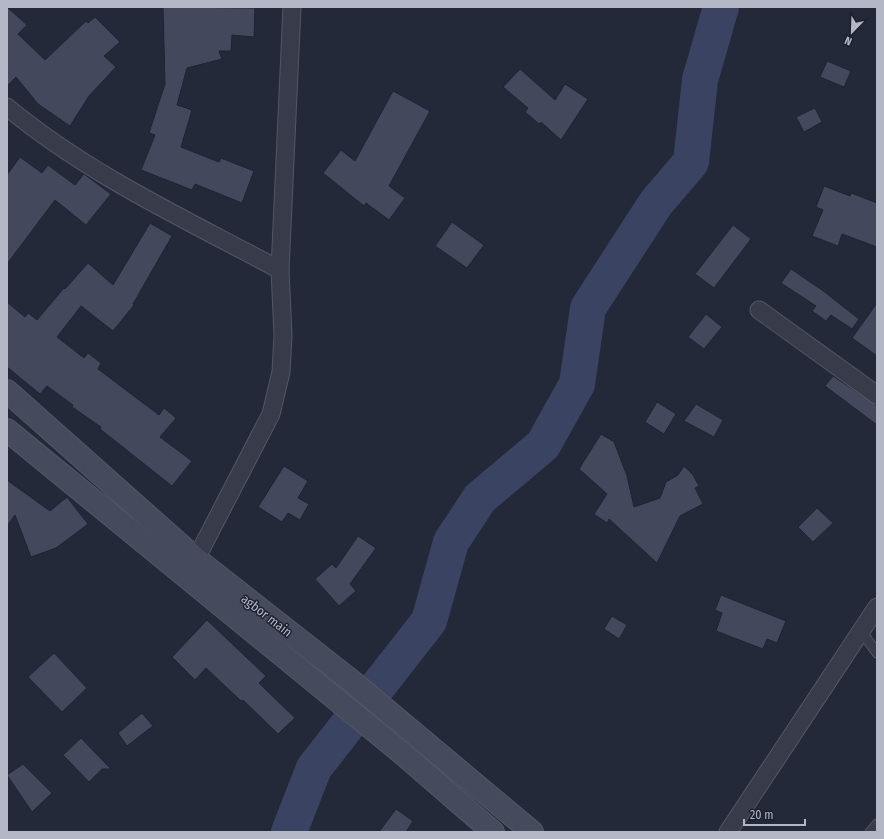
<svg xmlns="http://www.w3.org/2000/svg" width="884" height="839" font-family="'Fira Sans Condensed',sans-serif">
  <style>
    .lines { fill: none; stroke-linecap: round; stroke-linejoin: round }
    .river { stroke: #3a4362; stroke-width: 36 }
    .building { fill: #44485c; stroke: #1f2331 }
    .lane-casing { stroke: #535765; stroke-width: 11 }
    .street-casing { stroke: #535765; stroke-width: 19 }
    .secondary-casing { stroke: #535765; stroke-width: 24 }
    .lane { stroke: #383c4a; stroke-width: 9 }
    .street { stroke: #383c4a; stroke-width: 17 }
    .secondary { stroke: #464a5d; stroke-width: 22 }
    .labels { text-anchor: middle; stroke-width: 3; stroke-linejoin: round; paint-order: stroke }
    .street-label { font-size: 13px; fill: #b3b7c6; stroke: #1d212f }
  </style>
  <rect width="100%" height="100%" fill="#24293a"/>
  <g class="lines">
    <polyline class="river" points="289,832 314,768 429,621 451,542 480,498 543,445 577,384 588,308 656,203 691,162 700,80 721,7"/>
  </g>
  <g class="building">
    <polygon points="7,7 27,25 18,34 45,60 86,21 88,23 95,17 120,42 104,56 116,67 89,96 70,126 38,104 16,77 7,86"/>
    <polygon points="163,7 255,8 254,37 232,35 231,51 219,51 222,59 187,68 177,105 192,110 181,147 219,162 221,158 254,171 242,203 195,184 192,190 141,170 155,135 149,133 165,84"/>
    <polygon points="827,61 851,71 844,87 820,77"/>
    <polygon points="520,69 555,100 565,84 588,99 561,140 541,122 539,124 525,112 528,108 503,87"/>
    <polygon points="393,91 430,111 389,186 405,198 389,220 366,203 364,206 323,173 341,150 355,161"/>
    <polygon points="815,108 822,122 804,132 796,117"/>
    <polygon points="20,157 42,173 48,165 75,185 84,174 111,194 86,225 55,200 7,264 7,175"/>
    <polygon points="824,186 850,196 851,193 877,203 877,247 842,234 838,246 812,236 823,210 816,207"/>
    <polygon points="452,222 484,245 467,268 435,246"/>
    <polygon points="150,223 172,236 133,304 134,305 113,331 81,306 57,337 84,358 88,353 101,363 98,369 159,415 164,408 176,418 160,437 192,461 172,486 100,429 101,427 72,407 73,405 47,386 40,394 7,367 7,302 25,317 28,313 37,320 64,288 65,289 88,263 113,285"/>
    <polygon points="733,225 751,239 714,288 695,274"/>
    <polygon points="791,269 822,290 859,319 852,329 831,315 826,321 812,311 816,306 781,283"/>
    <polygon points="877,303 877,356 852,338"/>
    <polygon points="706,314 722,327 704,349 688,337"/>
    <polygon points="833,376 877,405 877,425 825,386"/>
    <polygon points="657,402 676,414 664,434 645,422"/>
    <polygon points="696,404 723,420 714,437 684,421"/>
    <polygon points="601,434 614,442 627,476 634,507 660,498 666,482 678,475 684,466 693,475 699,486 695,488 703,504 680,516 657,563 609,519 607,523 594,514 607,494 579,469"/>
    <polygon points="284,466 308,481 298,498 309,504 300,520 288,513 282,522 258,507"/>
    <polygon points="7,480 50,511 67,497 88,524 56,548 31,557 15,515 7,526"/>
    <polygon points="817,508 833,523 813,542 798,527"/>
    <polygon points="358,536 376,548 350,584 356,591 339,606 315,579 332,564 336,568"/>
    <polygon points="721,595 786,621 777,643 767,639 763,649 716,631 722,613 715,610"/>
    <polygon points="612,616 627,625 619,639 604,629"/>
    <polygon points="207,620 266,676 259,683 295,718 278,734 243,700 241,701 206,668 195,680 172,657"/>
    <polygon points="54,653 87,688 62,712 28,677"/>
    <polygon points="142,713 153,726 127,746 118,733"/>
    <polygon points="81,738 111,769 102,769 89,782 63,755"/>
    <polygon points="23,764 52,793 32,812 7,775"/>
    <polygon points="396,809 413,821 406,832 379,832"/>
  </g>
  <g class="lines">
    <defs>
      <g id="lane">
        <polyline points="861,631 877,653"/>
        <polyline points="870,832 877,824"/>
      </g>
      <g id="street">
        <path d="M7,107C89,175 187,220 280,270"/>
        <polyline points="759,310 877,395"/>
        <polyline points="196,559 271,414 281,372 283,335 280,270 292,7"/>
        <polyline points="728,832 877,607"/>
      </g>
      <g id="secondary">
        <polyline points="7,391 196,559 354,683 532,832"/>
        <polyline points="7,430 403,754 493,832"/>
      </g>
    </defs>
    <use href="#lane" class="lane-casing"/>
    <use href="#street" class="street-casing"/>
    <use href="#secondary" class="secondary-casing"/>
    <use href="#lane" class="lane"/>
    <use href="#street" class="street"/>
    <use href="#secondary" class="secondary"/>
  </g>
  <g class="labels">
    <g class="street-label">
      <text transform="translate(267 615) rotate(38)" y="5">agbor main</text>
    </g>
  </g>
  <rect width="884" height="839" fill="none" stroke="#b3b7c6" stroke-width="16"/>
  <g transform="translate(852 32) rotate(203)" stroke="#1d212f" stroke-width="3" paint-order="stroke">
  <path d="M0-3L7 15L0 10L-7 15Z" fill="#b3b7c6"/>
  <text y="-6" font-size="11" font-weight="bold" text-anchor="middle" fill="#b3b7c6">N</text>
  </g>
  <path d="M744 819v6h61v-6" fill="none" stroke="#b3b7c6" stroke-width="2"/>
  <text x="750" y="819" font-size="12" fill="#b3b7c6" stroke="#1d212f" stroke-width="3" paint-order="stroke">20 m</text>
</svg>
